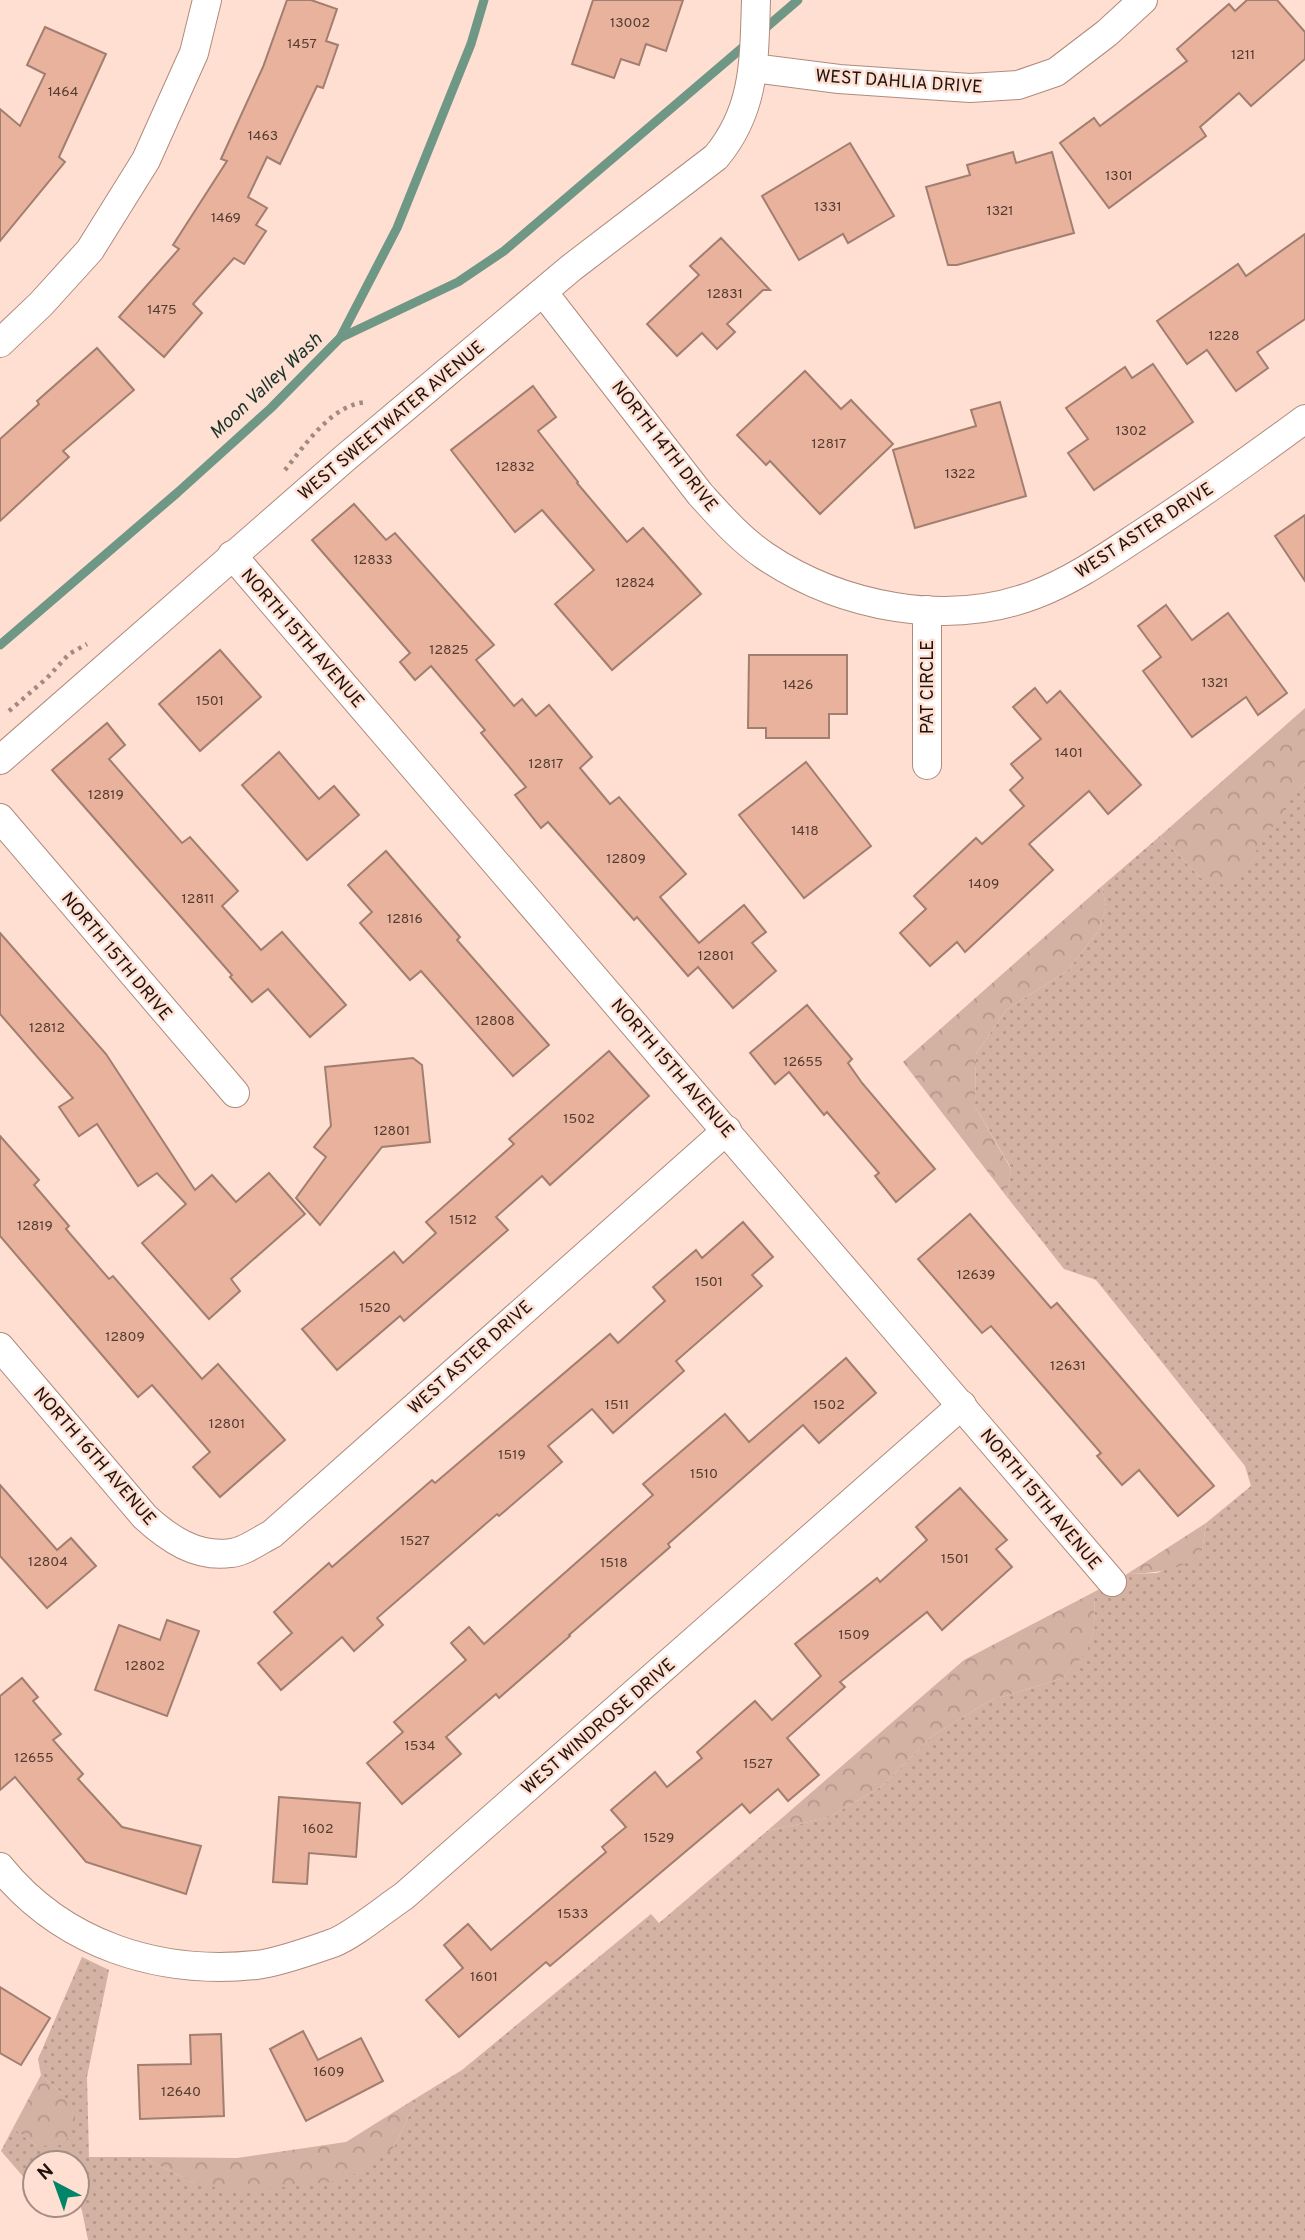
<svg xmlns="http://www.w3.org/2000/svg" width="1305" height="2240" font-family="Overpass,sans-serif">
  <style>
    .grass { fill: url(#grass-dots) }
    .forest { fill: url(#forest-crowns) }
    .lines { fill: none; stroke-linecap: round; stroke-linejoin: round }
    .stream { stroke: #6f9785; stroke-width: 9 }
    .building { fill: #e8b29c; stroke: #a17e70; stroke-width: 2 }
    .minor-casing { stroke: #af8b7d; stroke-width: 30 }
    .path { stroke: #a18a80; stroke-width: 4.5; stroke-dasharray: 3.5 5; stroke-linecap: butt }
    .minor { stroke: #fff; stroke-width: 28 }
    .labels { text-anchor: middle; stroke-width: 5; stroke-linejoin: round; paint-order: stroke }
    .number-label { font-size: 14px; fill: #523b31 }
    .street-label { font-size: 18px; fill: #20130d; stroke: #fedfd2 }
    .water-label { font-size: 19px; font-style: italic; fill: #153329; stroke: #fedfd2 }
  </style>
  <defs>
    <pattern id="grass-dots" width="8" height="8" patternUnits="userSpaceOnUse" patternTransform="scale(1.75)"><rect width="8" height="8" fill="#d3b1a3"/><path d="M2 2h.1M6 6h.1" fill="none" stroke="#b5978b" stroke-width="1.8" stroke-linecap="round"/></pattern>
    <pattern id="forest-crowns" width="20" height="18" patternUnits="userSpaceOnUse" patternTransform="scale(1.75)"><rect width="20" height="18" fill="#d3b1a3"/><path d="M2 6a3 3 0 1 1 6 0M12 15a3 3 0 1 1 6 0" fill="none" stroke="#b5978b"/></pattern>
  </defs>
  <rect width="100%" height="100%" fill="#fedfd2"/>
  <polygon class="grass" points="1305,783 1305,2240 88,2240 77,2187 77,2163 35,2163 35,2188 33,2188 1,2151 13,2128 37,2146 63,2094 41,2075 38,2059 82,1957 109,1970 87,2077 89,2157 142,2157 194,2183 393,2149 418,2097 462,2070 651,1914 659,1923 767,1831 827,1818 881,1787 932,1736 989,1701 1063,1678 1087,1650 1095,1625 1094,1592 1127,1574 1157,1573 1202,1553 1206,1523 1251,1486 1245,1466 1096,1280 1064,1269 1007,1197 1011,1168 975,1106 976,1054 1006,1010 1067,971 1099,930 1106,908 1102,886 1160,836 1201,878"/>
  <g class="forest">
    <polygon points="1305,708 1305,783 1297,791 1240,875 1223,883 1201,878 1160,836"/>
    <polygon points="1102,886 1106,908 1099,930 1067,971 1006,1010 976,1054 975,1106 1011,1169 1007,1197 903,1062"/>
    <path d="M1206,1523L1202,1553C1180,1571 1154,1573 1127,1574Z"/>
    <polygon points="1094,1592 1095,1625 1087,1651 1063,1678 989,1701 932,1736 881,1787 827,1818 767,1831 964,1660"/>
    <polygon points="41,2075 63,2094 76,2120 64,2145 37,2146 13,2128"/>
    <polygon points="418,2097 393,2149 345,2180 241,2192 194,2183 142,2157 237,2158 346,2142"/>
  </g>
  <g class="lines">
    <g class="stream">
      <polyline points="762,31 798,0"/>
      <polyline points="340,338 458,282 504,251 749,42"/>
      <polyline points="0,645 177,493 271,408 340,338 397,228 471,44 484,0"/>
    </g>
  </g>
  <g class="building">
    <polygon points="287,0 311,0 337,9 326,41 338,45 323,88 317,86 280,164 267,157 248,197 267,208 256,225 266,231 244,264 234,258 193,304 202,313 164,357 119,317 179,249 173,245 227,161 221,159 263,67"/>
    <polygon points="593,0 683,0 666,51 646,44 639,65 621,59 614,78 572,64"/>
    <polygon points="1247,0 1277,0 1305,32 1305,59 1251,106 1239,93 1200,127 1206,136 1109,208 1060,143 1094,118 1100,126 1187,61 1177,49 1229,4 1235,11"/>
    <polygon points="45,27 106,54 59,157 65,162 0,241 0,109 20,126 45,74 27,65"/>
    <polygon points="850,143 894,216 848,243 843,234 799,260 762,196"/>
    <polygon points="1013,152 1016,163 1052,152 1074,233 957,265 948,265 926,187 970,175 967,165"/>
    <polygon points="1305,234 1305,319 1257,352 1268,368 1236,391 1207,350 1187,364 1157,321 1238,264 1246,276"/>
    <polygon points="721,238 770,290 763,290 727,324 735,332 717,349 702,333 677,356 647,324 699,275 690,266"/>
    <polygon points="97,348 134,390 63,451 69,457 0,521 0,439 39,404 37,401"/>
    <polygon points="1153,364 1193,422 1094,490 1068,453 1088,439 1066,408 1125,367 1132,378"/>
    <polygon points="805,371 841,409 851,400 893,444 820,514 770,461 766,465 737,435"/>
    <polygon points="533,386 556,417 538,431 578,482 577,483 627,542 643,528 701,594 612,670 555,604 594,570 542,510 515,532 451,450"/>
    <polygon points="1000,402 1026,496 915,528 893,450 976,426 971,410"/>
    <polygon points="354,504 386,540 395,533 494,645 476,660 514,706 522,699 536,716 549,705 592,757 580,768 610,804 619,797 686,874 660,897 699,943 744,905 766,932 752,943 776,971 733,1008 698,967 688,976 637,917 634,920 548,822 541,828 515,795 526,787 481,733 485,730 431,666 415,680 400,662 410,653 312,540"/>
    <polygon points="1305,515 1305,581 1275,536"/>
    <polygon points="1166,605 1192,640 1228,613 1287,693 1258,715 1246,697 1192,737 1143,671 1161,657 1138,626"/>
    <polygon points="220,650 261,697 200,751 159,704"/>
    <polygon points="749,655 847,655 847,714 829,714 829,738 766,738 766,728 748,728"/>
    <polygon points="1035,688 1047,703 1060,691 1141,785 1108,814 1089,791 1029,844 1053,870 965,952 957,942 930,966 900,933 926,909 914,896 976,838 982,844 1024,806 1010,790 1023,778 1011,764 1041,739 1013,707"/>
    <polygon points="107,723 125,745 109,759 182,843 190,837 238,891 222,906 261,950 282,932 346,1005 310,1037 268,989 252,1002 230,977 232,975 52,770"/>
    <polygon points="279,752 319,799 334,786 359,815 307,860 242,785"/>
    <polygon points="806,762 871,846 804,898 739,815"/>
    <polygon points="386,851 460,937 457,940 549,1045 513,1076 421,971 410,980 360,923 372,912 348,885"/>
    <polygon points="0,933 106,1054 195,1190 212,1175 236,1202 269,1173 305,1214 231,1279 240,1291 209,1319 142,1243 186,1204 157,1173 138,1186 97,1124 79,1136 59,1107 73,1098 0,1014"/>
    <polygon points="807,1005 852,1059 848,1063 862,1083 935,1169 896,1202 875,1176 879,1173 827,1112 824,1115 789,1072 775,1084 750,1053"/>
    <polygon points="609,1051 649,1096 550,1185 542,1176 496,1217 508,1230 404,1321 400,1316 337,1370 302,1329 394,1252 403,1263 436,1233 426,1222 514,1144 509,1139"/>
    <polygon points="413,1058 422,1065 430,1142 382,1147 320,1225 296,1198 326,1157 314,1147 331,1126 325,1067"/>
    <polygon points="0,1136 39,1180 34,1185 69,1226 66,1229 109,1279 113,1276 202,1379 218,1364 285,1440 220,1497 193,1467 210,1452 152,1385 138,1397 0,1236"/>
    <polygon points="970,1214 1051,1308 1057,1303 1214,1486 1178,1516 1139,1470 1122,1485 1097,1456 1101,1453 991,1326 982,1333 918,1259"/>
    <polygon points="743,1222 773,1257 752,1275 762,1286 676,1361 684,1371 613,1433 592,1409 548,1446 562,1462 499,1516 497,1514 377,1618 383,1625 354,1651 342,1637 281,1690 258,1663 292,1633 274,1612 329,1563 332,1567 432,1480 435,1483 610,1334 618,1343 665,1301 653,1287 696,1250 702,1258"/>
    <polygon points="846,1358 876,1393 819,1443 803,1425 668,1544 670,1547 569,1635 570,1636 499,1698 496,1694 446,1737 461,1754 402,1804 367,1763 403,1732 394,1722 466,1660 451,1643 469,1627 484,1644 653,1495 643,1484 725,1414 749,1442"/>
    <polygon points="0,1485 57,1550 71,1538 96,1566 47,1608 0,1556"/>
    <polygon points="960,1488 1007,1540 996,1549 1012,1567 942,1630 927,1612 840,1682 845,1687 787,1738 819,1775 788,1801 778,1789 750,1813 742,1804 550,1966 546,1962 459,2037 426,2000 463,1968 444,1945 468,1924 491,1950 606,1852 602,1847 626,1827 611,1810 655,1772 667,1787 702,1758 697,1752 755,1701 772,1720 821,1676 795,1644 877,1578 880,1582 927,1540 916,1527"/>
    <polygon points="167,1620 199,1631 167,1716 95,1690 119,1625 160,1640"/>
    <polygon points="22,1678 38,1697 33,1701 61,1734 53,1740 83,1774 78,1779 122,1827 201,1846 186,1894 86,1862 15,1777 0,1790 0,1696"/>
    <polygon points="279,1797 360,1803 356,1857 309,1853 307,1884 273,1882"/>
    <polygon points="0,1987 50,2018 21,2065 0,2053"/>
    <polygon points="303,2031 318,2060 361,2038 383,2081 306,2121 270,2049"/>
    <polygon points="221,2034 224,2116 140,2119 138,2065 191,2064 190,2035"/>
  </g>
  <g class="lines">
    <defs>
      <g id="minor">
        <polyline points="754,68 839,79 970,88 1018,85 1056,72 1107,33 1143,0"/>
        <path d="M543,292L700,494C720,516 740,539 765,556C841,607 947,628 1034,595C1074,580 1109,555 1144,532C1199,496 1252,458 1305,419"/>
        <polyline points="0,343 41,304 90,250 146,160 194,53 207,0"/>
        <polyline points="232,555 1112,1582"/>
        <polyline points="927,610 927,765"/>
        <path d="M0,760L345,458L571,268L716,157C756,109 754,59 756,0"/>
        <polyline points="0,818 235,1093"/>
        <path d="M0,1347L145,1517C169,1539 197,1558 231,1553C244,1552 260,1540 272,1534L727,1130"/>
        <path d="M0,1867C63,1945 159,1975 256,1965C277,1963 313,1950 333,1943C352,1936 386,1908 404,1896L962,1405"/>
      </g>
    </defs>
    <use href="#minor" class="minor-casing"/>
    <g class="path">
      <path d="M285,470C305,445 332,404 367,402"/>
      <polyline points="9,711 47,678 69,654 87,644"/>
    </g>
    <use href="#minor" class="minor"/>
  </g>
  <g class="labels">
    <g class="number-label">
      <text x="630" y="27">13002</text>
      <text x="302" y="48">1457</text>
      <text x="1243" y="59">1211</text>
      <text x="63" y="96">1464</text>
      <text x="263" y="140">1463</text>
      <text x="1119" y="180">1301</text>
      <text x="828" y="211">1331</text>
      <text x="1000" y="215">1321</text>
      <text x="226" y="222">1469</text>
      <text x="725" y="298">12831</text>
      <text x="162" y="314">1475</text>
      <text x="1224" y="340">1228</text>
      <text x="1131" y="435">1302</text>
      <text x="829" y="448">12817</text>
      <text x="515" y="471">12832</text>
      <text x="960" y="478">1322</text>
      <text x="373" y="564">12833</text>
      <text x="635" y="587">12824</text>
      <text x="449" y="654">12825</text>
      <text x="1215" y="687">1321</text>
      <text x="798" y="689">1426</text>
      <text x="210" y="705">1501</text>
      <text x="1069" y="757">1401</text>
      <text x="546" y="768">12817</text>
      <text x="106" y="799">12819</text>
      <text x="805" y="835">1418</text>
      <text x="626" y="863">12809</text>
      <text x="984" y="888">1409</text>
      <text x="198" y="903">12811</text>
      <text x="405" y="923">12816</text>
      <text x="716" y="960">12801</text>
      <text x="495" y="1025">12808</text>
      <text x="47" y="1032">12812</text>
      <text x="803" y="1066">12655</text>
      <text x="579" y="1123">1502</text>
      <text x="392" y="1135">12801</text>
      <text x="463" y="1224">1512</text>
      <text x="35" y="1230">12819</text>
      <text x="976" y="1279">12639</text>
      <text x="709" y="1286">1501</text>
      <text x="375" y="1312">1520</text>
      <text x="125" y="1341">12809</text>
      <text x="1068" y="1370">12631</text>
      <text x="617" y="1409">1511</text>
      <text x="829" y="1409">1502</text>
      <text x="227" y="1428">12801</text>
      <text x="512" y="1459">1519</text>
      <text x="704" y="1478">1510</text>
      <text x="415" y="1545">1527</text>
      <text x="955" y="1563">1501</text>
      <text x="48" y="1566">12804</text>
      <text x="614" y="1567">1518</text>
      <text x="854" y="1639">1509</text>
      <text x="145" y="1670">12802</text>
      <text x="420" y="1750">1534</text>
      <text x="34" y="1762">12655</text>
      <text x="758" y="1768">1527</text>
      <text x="318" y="1833">1602</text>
      <text x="659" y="1842">1529</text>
      <text x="573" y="1918">1533</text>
      <text x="484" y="1981">1601</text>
      <text x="329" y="2076">1609</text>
      <text x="181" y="2096">12640</text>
    </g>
    <g class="street-label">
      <text transform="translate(899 81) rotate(4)" y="6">WEST DAHLIA DRIVE</text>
      <text transform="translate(391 420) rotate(-40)" y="6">WEST SWEETWATER AVENUE</text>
      <text transform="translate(665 446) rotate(52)" y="6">NORTH 14TH DRIVE</text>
      <text transform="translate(1144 530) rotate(-33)" y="6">WEST ASTER DRIVE</text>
      <text transform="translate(303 638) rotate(49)" y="6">NORTH 15TH AVENUE</text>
      <text transform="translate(927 687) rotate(-90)" y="6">PAT CIRCLE</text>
      <text transform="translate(117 956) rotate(50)" y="6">NORTH 15TH DRIVE</text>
      <text transform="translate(673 1068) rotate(49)" y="6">NORTH 15TH AVENUE</text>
      <text transform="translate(470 1357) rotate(-42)" y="6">WEST ASTER DRIVE</text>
      <text transform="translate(95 1456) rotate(49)" y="6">NORTH 16TH AVENUE</text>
      <text transform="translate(1041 1499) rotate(50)" y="6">NORTH 15TH AVENUE</text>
      <text transform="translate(598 1726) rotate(-41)" y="6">WEST WINDROSE DRIVE</text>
    </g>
    <g class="water-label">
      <text transform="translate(265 385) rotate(-43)" y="7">Moon Valley Wash</text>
    </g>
  </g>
  <g transform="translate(56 2184) rotate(319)"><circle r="33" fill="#fedfd2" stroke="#a58d83" stroke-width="2"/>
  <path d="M0-5L12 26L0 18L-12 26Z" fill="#008568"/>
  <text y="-10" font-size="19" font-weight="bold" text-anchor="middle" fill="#20130d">N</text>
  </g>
</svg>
